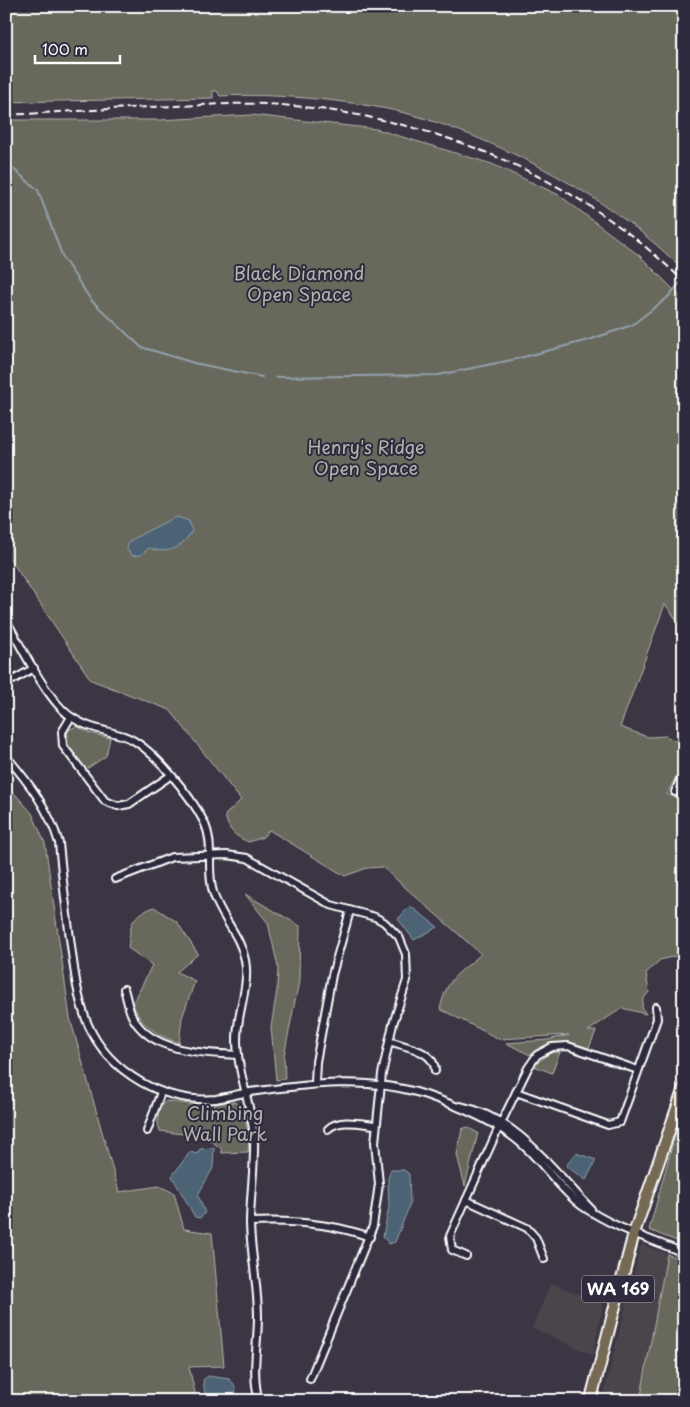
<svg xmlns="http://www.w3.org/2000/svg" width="690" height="1407" font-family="'Playpen Sans',sans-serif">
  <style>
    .built { fill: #4c444c }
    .green { fill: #68695b; stroke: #b4b4ad }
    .water { fill: #4b6374; stroke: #93a1ac }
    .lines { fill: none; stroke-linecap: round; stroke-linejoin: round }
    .stream { stroke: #93a1ac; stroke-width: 2 }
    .street-casing { stroke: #fff; stroke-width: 10 }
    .primary-casing { stroke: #fff; stroke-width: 14 }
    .street { stroke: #2f2a3d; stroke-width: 6 }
    .primary { stroke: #776a54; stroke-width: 10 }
    .rail { stroke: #fff; stroke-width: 2; stroke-dasharray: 8 4; stroke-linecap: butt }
    .labels { text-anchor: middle; stroke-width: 4; stroke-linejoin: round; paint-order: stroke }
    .shield { fill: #2f2a3d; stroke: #c1bfc5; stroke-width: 1 }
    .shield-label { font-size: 16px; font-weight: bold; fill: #fff }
    .park-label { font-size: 18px; fill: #b4b4ad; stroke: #2f2a3d }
  </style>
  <rect width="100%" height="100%" fill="#3c3644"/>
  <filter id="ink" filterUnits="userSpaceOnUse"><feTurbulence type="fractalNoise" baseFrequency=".02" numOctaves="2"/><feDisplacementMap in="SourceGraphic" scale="10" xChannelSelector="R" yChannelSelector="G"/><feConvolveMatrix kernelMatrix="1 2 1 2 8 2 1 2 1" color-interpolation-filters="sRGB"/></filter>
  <g filter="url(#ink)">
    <g class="built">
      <polygon points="643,1245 667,1254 640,1401 602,1401 640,1248"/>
      <polygon points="551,1283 603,1304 593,1355 532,1328"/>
    </g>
    <g class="green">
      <path d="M6,6H684V271C615,200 514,147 420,117C366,101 276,93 220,96L217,91H213V98L6,102Z"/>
      <path d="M252,115L376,129L492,164L559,195L640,256L684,300V630L665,604L620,727L648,737L666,736L682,745L684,761L667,794L684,801V954L660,960L646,973L649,992L643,999L642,1008L646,1014L622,1008L588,1031H596L589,1048C568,1041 549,1038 530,1055L506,1043L547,1040L569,1035L499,1039L440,1009C448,975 458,975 481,954L382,867L367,868L345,876L269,830L263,837L249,842C235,837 228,830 225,815L241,800L170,710L91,680L6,553V120H160Z"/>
      <polygon points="77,726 89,733 110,738 106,756 85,770 69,749 67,739 68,730"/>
      <polygon points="6,784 32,813 45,843 70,1018 119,1192 159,1186 174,1193 184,1229 212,1233 224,1366 189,1367 197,1401 6,1401"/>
      <polygon points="245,894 300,926 299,981 284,1056 285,1079 276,1080 271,1027 277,990 278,967 268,923"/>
      <path d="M154,907L177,922L198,954L177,972L195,981L182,1018L179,1043C158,1035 140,1026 133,1004L152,965L128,948C131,924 129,917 154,907Z"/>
      <polygon points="560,1052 552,1073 534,1066 549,1053"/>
      <path d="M166,1101L197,1105L199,1108L213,1109L215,1104L234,1102L243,1106L249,1138L248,1152L222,1153L221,1148L205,1137L160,1131C156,1119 157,1109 166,1101Z"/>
      <polygon points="684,1102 684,1244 649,1230"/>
      <polygon points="467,1127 478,1133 465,1186 457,1155 462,1129"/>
      <polygon points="667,1254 684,1261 684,1401 640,1401"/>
    </g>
    <g class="water">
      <path d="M177,517L189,521L192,531C182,548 169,555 149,548L141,555L133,556L127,550C127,547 128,544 129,542C131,539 172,518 177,517Z"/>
      <polygon points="410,906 438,927 414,940 398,919"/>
      <polygon points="214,1148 213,1168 198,1195 205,1213 200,1218 195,1217 172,1176 190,1152 197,1154 200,1149"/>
      <polygon points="576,1153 596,1160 586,1180 566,1166"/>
      <polygon points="391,1170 404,1170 409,1174 410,1204 395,1242 389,1244 383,1236 389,1207 388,1178"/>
      <polygon points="208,1376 229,1379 234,1384 238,1401 206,1401 203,1380"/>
    </g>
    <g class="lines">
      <g class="stream">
        <polyline points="6,163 38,190 63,258 91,300 141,347 194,363 262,377"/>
        <polyline points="275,377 438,375 512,360 592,339 632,325 667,298 680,283"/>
      </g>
      <defs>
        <g id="street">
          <path d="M6,620C21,646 47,700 70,716C86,728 105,730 124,736C151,745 191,796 204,822C215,845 206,869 213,892C220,917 240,934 245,960C250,986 237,1012 237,1039C237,1073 252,1105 254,1139C255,1167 250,1196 250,1224C251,1255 258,1286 258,1317C258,1344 251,1374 259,1401"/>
          <polyline points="6,684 34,668"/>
          <polyline points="71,717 62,732 63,746 105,801 118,806 129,804 170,776"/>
          <path d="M6,756C29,783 49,809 59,843C62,875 66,907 70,938C78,1000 82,1048 141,1082C164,1095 189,1101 216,1099C227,1097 238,1094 250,1092C309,1084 368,1076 426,1095C458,1106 500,1123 525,1147C545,1165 559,1189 582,1206C612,1227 650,1239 684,1253"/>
          <polyline points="675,792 684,771"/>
          <polyline points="115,879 172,857 227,855 247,858 331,905 375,917 384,922 399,937 406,954 407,980 393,1024 382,1074 375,1142 379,1184 373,1226 310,1379"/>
          <path d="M124,989C127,998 128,1009 133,1018C153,1053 204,1053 238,1055"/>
          <path d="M389,1041C405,1047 435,1050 435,1071"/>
          <polyline points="315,1083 316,1062 332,975 350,911"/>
          <polyline points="516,1092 608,1125 620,1122 657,1019 656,1007"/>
          <path d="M460,1106C518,1118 552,1169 591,1209"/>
          <path d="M328,1129C339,1118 362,1124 376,1125"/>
          <polyline points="147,1131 161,1092"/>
          <polyline points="466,1200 527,1228 536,1238 544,1259"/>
          <path d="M250,1222C291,1220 331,1223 370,1237"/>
          <polyline points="466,1256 452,1250 450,1236 499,1127 528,1068 537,1055 552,1047 568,1046 638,1070"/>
        </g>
        <polyline id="primary" points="591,1399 634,1233 684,1088"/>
      </defs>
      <use href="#street" class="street-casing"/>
      <use href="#primary" class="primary-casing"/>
      <use href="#street" class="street"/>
      <use href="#primary" class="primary"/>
      <path class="rail" d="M6,115C63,112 119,108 176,106C211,105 246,102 281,105C430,116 577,175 684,282"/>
    </g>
  </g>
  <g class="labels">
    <rect class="shield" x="582" y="1275.5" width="72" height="27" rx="4"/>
    <g class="shield-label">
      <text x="618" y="1295">WA 169</text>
    </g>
    <g class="park-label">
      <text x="299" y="280">Black Diamond<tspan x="299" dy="21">Open Space</tspan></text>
      <text x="366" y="454">Henry's Ridge<tspan x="366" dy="21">Open Space</tspan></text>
      <text x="225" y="1120">Climbing<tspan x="225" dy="21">Wall Park</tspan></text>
    </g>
  </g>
  <rect width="690" height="1407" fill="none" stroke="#2f2a3d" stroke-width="25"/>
  <rect x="12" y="12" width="665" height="1382" fill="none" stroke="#fff" stroke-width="2" filter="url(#ink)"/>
  <path d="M35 55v8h85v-8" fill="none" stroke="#ffffff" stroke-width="2.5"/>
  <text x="42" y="55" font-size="15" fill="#ffffff" stroke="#2f2a3d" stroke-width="4" paint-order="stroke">100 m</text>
</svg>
